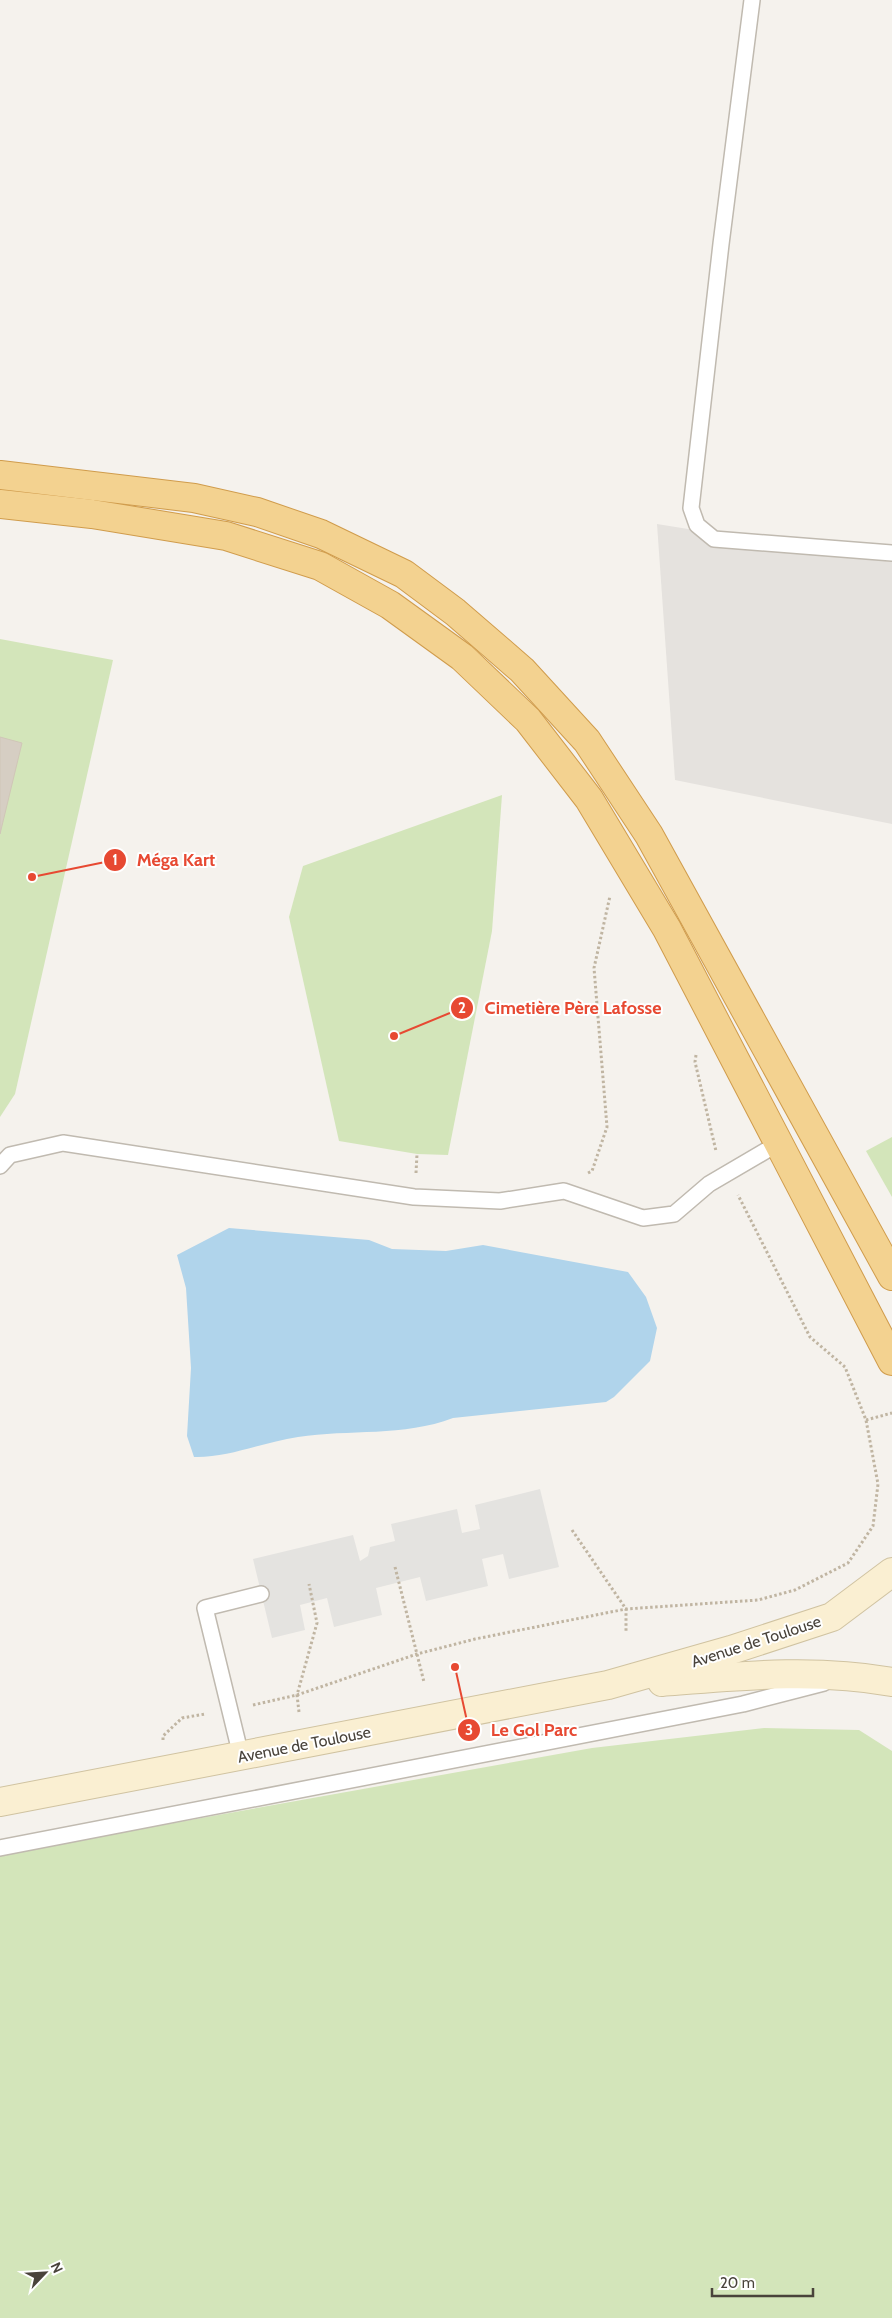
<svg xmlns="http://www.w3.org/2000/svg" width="892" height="2318" font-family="Cabin,sans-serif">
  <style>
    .industrial { fill: #e5e2de }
    .green { fill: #d3e5ba }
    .parking { fill: #e4e3e0 }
    .water { fill: #b0d4eb }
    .building { fill: #d6cec3; stroke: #d0c6b7 }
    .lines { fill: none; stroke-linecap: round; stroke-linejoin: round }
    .service-casing { stroke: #c0bab0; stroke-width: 18 }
    .secondary-casing { stroke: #d0c3a1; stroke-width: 30 }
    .trunk-casing { stroke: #d09c4c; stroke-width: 30 }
    .path { stroke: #c0b5a2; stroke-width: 3; stroke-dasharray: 2.5 2.5; stroke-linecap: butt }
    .service { stroke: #fff; stroke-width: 15 }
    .secondary { stroke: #faefd2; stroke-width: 28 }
    .trunk { stroke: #f3d290; stroke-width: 28 }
    .labels { text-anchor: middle; stroke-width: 4; stroke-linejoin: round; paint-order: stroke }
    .street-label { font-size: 16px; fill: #49433b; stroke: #fff }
    .leader { fill: none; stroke: #e74932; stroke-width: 2 }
    .callout-dot { fill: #e74932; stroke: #fff; stroke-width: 2 }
    .mark-label { font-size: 15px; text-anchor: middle; font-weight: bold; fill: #fff }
    .callout-label { font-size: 18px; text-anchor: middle; font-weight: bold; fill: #e74932; stroke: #fff; stroke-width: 4; stroke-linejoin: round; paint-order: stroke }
  </style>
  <rect width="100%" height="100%" fill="#f5f2ed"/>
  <polygon class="industrial" points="657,524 892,562 892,824 675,780"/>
  <g class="green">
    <polygon points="0,639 113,660 15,1094 0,1117"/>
    <polygon points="502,795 492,931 448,1155 417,1154 339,1141 289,917 303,866"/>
    <polygon points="892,1137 892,1197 866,1151"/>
    <polygon points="764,1728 859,1730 892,1751 892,2318 0,2318 0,1854 592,1748"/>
  </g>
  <polygon class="parking" points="540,1489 559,1567 509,1579 503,1554 482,1559 488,1586 426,1601 420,1577 376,1588 382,1615 334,1627 327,1598 300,1605 305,1630 272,1638 253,1559 353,1535 360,1561 368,1556 370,1547 395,1541 391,1524 457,1509 462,1533 480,1529 475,1505"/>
  <path class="water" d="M229,1228L369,1240L392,1249L446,1251L483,1245L628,1272L646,1297L657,1328L650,1361L614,1397L606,1402L453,1418C404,1437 349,1429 298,1437C263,1442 229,1458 194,1457L187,1436L191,1368L186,1288L177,1255Z"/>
  <polygon class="building" points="0,737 22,743 0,834"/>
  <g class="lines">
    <defs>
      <g id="service">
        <polyline points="752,0 721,244 691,508 697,525 714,539 892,553"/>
        <polyline points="0,1166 10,1155 63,1143 414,1197 500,1201 564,1191 643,1218 674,1214 709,1184 779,1143"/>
        <polyline points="241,1756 205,1608 261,1594"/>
        <polyline points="0,1848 743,1704 824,1683"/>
      </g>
      <g id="secondary">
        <path d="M662,1682C738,1676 817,1668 892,1682"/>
        <polyline points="0,1802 608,1685 731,1650 832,1617 892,1572"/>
      </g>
      <g id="trunk">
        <polyline points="0,475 194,498 257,512 321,534 404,574 455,612 522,670 587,741 649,835 892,1276"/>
        <polyline points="0,504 92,514 226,536 320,566 390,605 462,657 528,720 589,799 667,929 892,1361"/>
      </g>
    </defs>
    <use href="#service" class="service-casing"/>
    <use href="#secondary" class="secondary-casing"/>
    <use href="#trunk" class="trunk-casing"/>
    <g class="path">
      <polyline points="696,1055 695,1062 716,1151"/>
      <polyline points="416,1173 417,1154"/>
      <polyline points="588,1173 592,1171 607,1127 594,968 610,896"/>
      <polyline points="866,1420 892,1413"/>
      <polyline points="572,1530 626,1609 626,1632"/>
      <polyline points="395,1567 424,1682"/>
      <polyline points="253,1705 297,1695 417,1654 475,1639 626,1609 758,1600 795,1590 848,1563 873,1526 878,1484 866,1420 845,1367 810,1337 738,1195"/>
      <polyline points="299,1712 297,1695 317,1623 309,1584"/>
      <polyline points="163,1740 163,1736 182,1718 205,1714"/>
    </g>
    <use href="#service" class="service"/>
    <use href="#secondary" class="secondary"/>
    <use href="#trunk" class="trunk"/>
  </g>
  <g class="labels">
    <g class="street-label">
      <text transform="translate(756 1641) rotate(-18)" y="6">Avenue de Toulouse</text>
      <text transform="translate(304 1744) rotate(-11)" y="6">Avenue de Toulouse</text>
    </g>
  </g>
  <path class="leader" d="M32 877L115 860M394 1036L462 1008M455 1667L469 1730"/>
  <g class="callout-dot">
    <circle cx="32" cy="877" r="5"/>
    <circle cx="394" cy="1036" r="5"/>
    <circle cx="455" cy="1667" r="5"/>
    <circle cx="115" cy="860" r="12"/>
    <circle cx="462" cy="1008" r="12"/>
    <circle cx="469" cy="1730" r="12"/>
  </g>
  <g class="mark-label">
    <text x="115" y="865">1</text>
    <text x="462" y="1013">2</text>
    <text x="469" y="1735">3</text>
  </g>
  <g class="callout-label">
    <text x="176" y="866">Méga Kart</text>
    <text x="573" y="1014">Cimetière Père Lafosse</text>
    <text x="534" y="1736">Le Gol Parc</text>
  </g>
  <g transform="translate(45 2273) rotate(65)" stroke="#ffffff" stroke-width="4" paint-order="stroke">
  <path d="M0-4L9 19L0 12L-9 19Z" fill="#49433b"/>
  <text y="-8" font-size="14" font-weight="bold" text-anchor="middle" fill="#49433b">N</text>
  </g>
  <path d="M712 2288v8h101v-8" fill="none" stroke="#49433b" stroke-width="2.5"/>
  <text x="720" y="2288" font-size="15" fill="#49433b" stroke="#ffffff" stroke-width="4" paint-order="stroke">20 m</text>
</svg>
